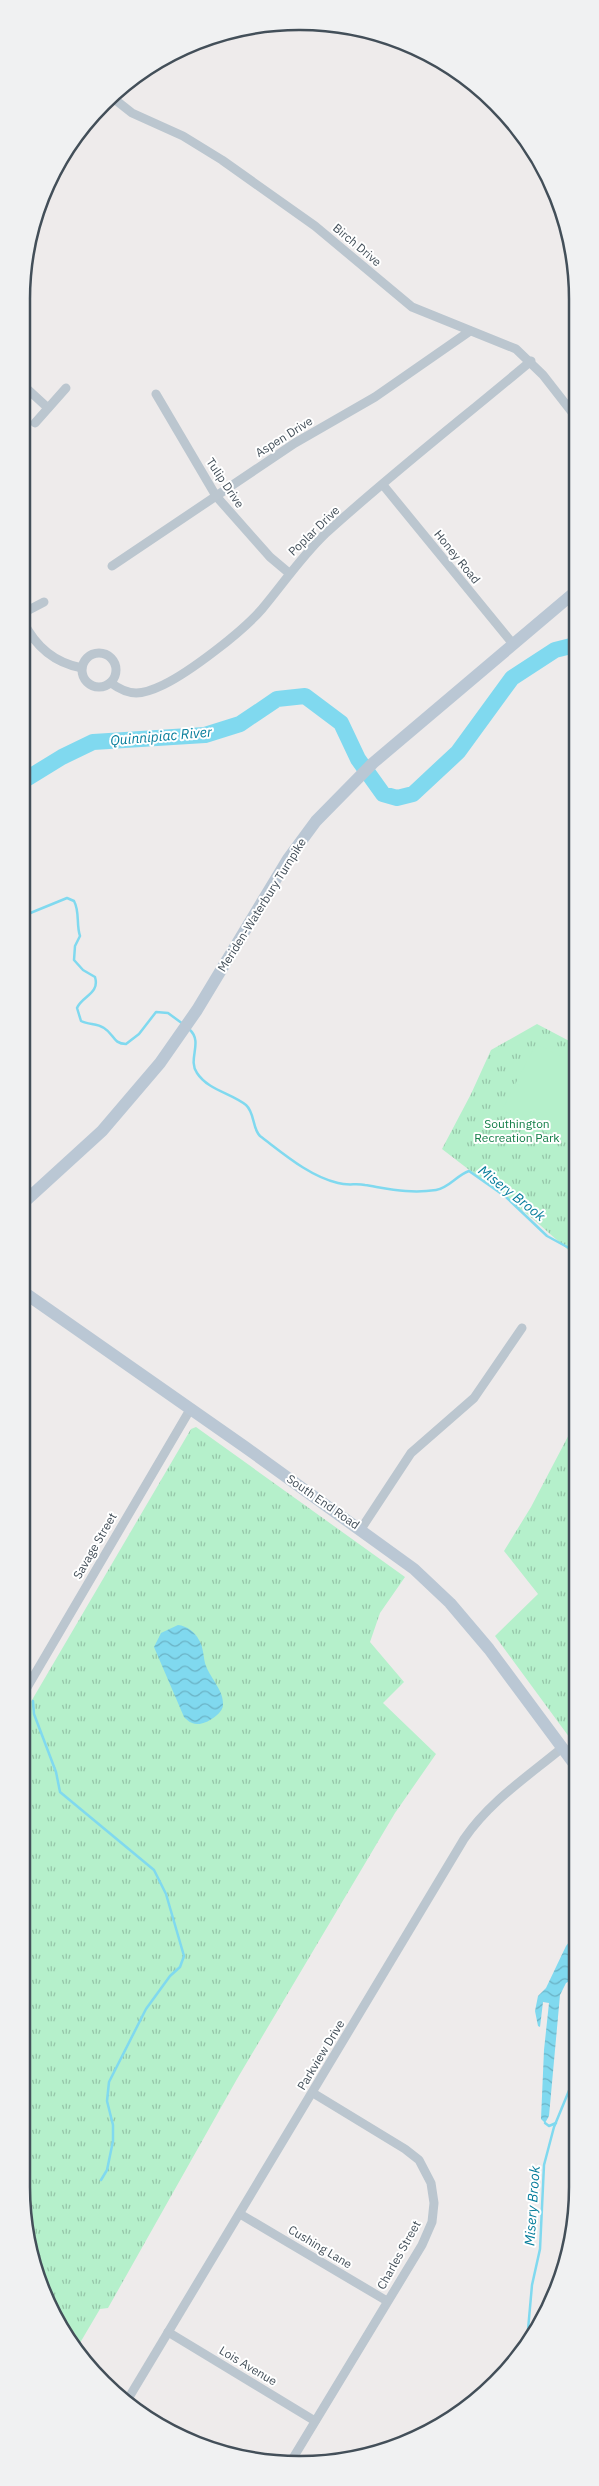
<svg xmlns="http://www.w3.org/2000/svg" width="599" height="2486" font-family="'IBM Plex Sans',sans-serif">
  <style>
    .grass { fill: url(#grass-tufts) }
    .pitch { fill: #b5f0cb }
    .water { fill: url(#water-waves) }
    .lines { fill: none; stroke-linecap: round; stroke-linejoin: round }
    .stream { stroke: #80d9ef; stroke-width: 2.5 }
    .river { stroke: #80d9ef; stroke-width: 16 }
    .street { stroke: #bbc6cf; stroke-width: 9 }
    .secondary { stroke: #bac7d4; stroke-width: 12 }
    .labels { text-anchor: middle; stroke-width: 4; stroke-linejoin: round; paint-order: stroke }
    .street-label { font-size: 12px; fill: #434f59; stroke: #fff }
    .park-label { font-size: 12px; fill: #127d46; stroke: #fff }
    .water-label { font-size: 14px; font-style: italic; fill: #067d9b; stroke: #fff }
    .rim { fill: none; stroke: #434f59; stroke-width: 2.5 }
  </style>
  <defs>
    <pattern id="grass-tufts" width="24" height="20" patternUnits="userSpaceOnUse" patternTransform="scale(1.25)"><rect width="24" height="20" fill="#b5f0cb"/><path d="M3 7l-1-3M5 7V3M7 7l1-3M15 17l-1-3M17 17v-4M19 17l1-3" fill="none" stroke="#95c5a8"/></pattern>
    <pattern id="water-waves" width="16" height="10" patternUnits="userSpaceOnUse" patternTransform="scale(1.25)"><rect width="16" height="10" fill="#80d9ef"/><path d="M0 5q4-4 8 0t8 0" fill="none" stroke="#6ab2c5"/></pattern>
  </defs>
  <rect width="100%" height="100%" fill="#eeebeb"/>
  <g class="grass">
    <polygon points="537,1024 575,1044 575,1256 532,1218 442,1149 471,1094 491,1050"/>
    <polygon points="575,1423 575,1745 495,1636 538,1594 504,1551 531,1507"/>
    <polygon points="196,1427 405,1577 380,1613 370,1642 404,1682 383,1703 436,1754 395,1813 237,2079 108,2308 100,2309 77,2348 42,2293 21,2186 22,1717 191,1429"/>
  </g>
  <polygon class="pitch" points="536,1044 575,1063 575,1147 502,1110"/>
  <g class="water">
    <path d="M178,1625C187,1626 195,1632 199,1640C204,1648 203,1658 206,1666C211,1679 224,1691 223,1705C223,1714 205,1725 197,1724C191,1724 187,1720 184,1717L154,1647L161,1633Z"/>
    <polygon points="575,1934 575,1978 566,1983 560,1995 549,2116 545,2123 541,2119 544,2050 549,2003 543,2002 540,2027 538,2026 535,2011 538,1996 546,1988 566,1946"/>
  </g>
  <g class="lines">
    <g class="stream">
      <path d="M23,916L67,898L74,901C80,912 76,924 80,936L75,946L74,960L83,970L95,977C100,994 82,996 77,1008L81,1021C89,1025 97,1023 104,1028C114,1034 113,1044 126,1044L139,1034L156,1012L168,1013L183,1024"/>
      <path d="M189,1029C204,1042 187,1059 197,1073C208,1090 231,1093 246,1105C255,1113 252,1128 260,1136C284,1154 309,1176 338,1183C348,1186 356,1183 365,1185C390,1189 410,1194 436,1190C449,1188 457,1175 469,1171L506,1197L547,1236L569,1248L575,1256"/>
      <polyline points="33,1701 34,1714 56,1772 60,1792 154,1870 166,1894 184,1956 180,1967 170,1976 146,2009 109,2082 107,2101 113,2125 113,2141 107,2170 101,2180"/>
      <polyline points="545,2123 549,2126 556,2123"/>
      <polyline points="527,2341 532,2285 540,2249 544,2165 554,2127 575,2076"/>
    </g>
    <polyline class="river" points="23,781 62,757 93,742 205,735 240,724 277,699 305,696 341,723 358,759 383,794 397,798 413,794 458,752 512,678 555,650 575,645"/>
    <g class="street">
      <polyline points="113,98 132,113 183,136 222,160 315,226 412,307 516,349 543,375 575,416"/>
      <polyline points="24,386 48,408"/>
      <polyline points="156,394 216,496 270,557 289,573"/>
      <polyline points="35,423 66,388"/>
      <polyline points="383,485 513,644"/>
      <polyline points="112,566 295,443 375,397 470,331"/>
      <polyline points="23,613 44,602"/>
      <path d="M23,621C35,646 55,663 82,668"/>
      <circle cx="99" cy="670" r="17"/>
      <path d="M111,683C130,697 142,695 163,685C190,672 242,632 262,609C283,584 301,557 325,534C391,474 462,419 531,361"/>
      <polyline points="361,1529 411,1453 474,1398 522,1328"/>
      <polyline points="22,1696 191,1408"/>
      <polyline points="240,2214 387,2301"/>
      <polyline points="168,2332 315,2421"/>
      <path d="M128,2399L464,1839C490,1801 527,1777 562,1748"/>
      <polyline points="290,2463 422,2245 432,2222 434,2203 431,2183 419,2160 405,2149 313,2093"/>
    </g>
    <g class="secondary">
      <polyline points="22,1204 102,1131 160,1063 197,1010 288,859 316,821 373,763 575,592"/>
      <polyline points="22,1291 245,1447 414,1569 450,1603 489,1649 575,1765"/>
    </g>
  </g>
  <g class="labels">
    <g class="street-label">
      <text transform="translate(357 245) rotate(40)" y="4">Birch Drive</text>
      <text transform="translate(284 437) rotate(-32)" y="4">Aspen Drive</text>
      <text transform="translate(225 483) rotate(56)" y="4">Tulip Drive</text>
      <text transform="translate(314 531) rotate(-44)" y="4">Poplar Drive</text>
      <text transform="translate(457 557) rotate(51)" y="4">Honey Road</text>
      <text transform="translate(262 905) rotate(-58)" y="4">Meriden-Waterbury Turnpike</text>
      <text transform="translate(323 1502) rotate(35)" y="4">South End Road</text>
      <text transform="translate(95 1546) rotate(-60)" y="4">Savage Street</text>
      <text transform="translate(321 2055) rotate(-59)" y="4">Parkview Drive</text>
      <text transform="translate(320 2247) rotate(31)" y="4">Cushing Lane</text>
      <text transform="translate(399 2255) rotate(-61)" y="4">Charles Street</text>
      <text transform="translate(248 2366) rotate(31)" y="4">Lois Avenue</text>
    </g>
    <g class="park-label">
      <text x="517" y="1128">Southington<tspan x="517" dy="14">Recreation Park</tspan></text>
    </g>
    <g class="water-label">
      <text transform="translate(161 736) rotate(-5)" y="5">Quinnipiac River</text>
      <text transform="translate(512 1193) rotate(38)" y="5">Misery Brook</text>
      <text transform="translate(532 2206) rotate(-86)" y="5">Misery Brook</text>
    </g>
  </g>
  <path d="M0 0H599V2486H0ZM299 30H300A269 269 0 0 1 569 299V2187A269 269 0 0 1 300 2456H299A269 269 0 0 1 30 2187V299A269 269 0 0 1 299 30Z" fill="#f0f1f2" fill-rule="evenodd"/>
  <path class="rim" d="M299 30H300A269 269 0 0 1 569 299V2187A269 269 0 0 1 300 2456H299A269 269 0 0 1 30 2187V299A269 269 0 0 1 299 30Z"/>
</svg>
